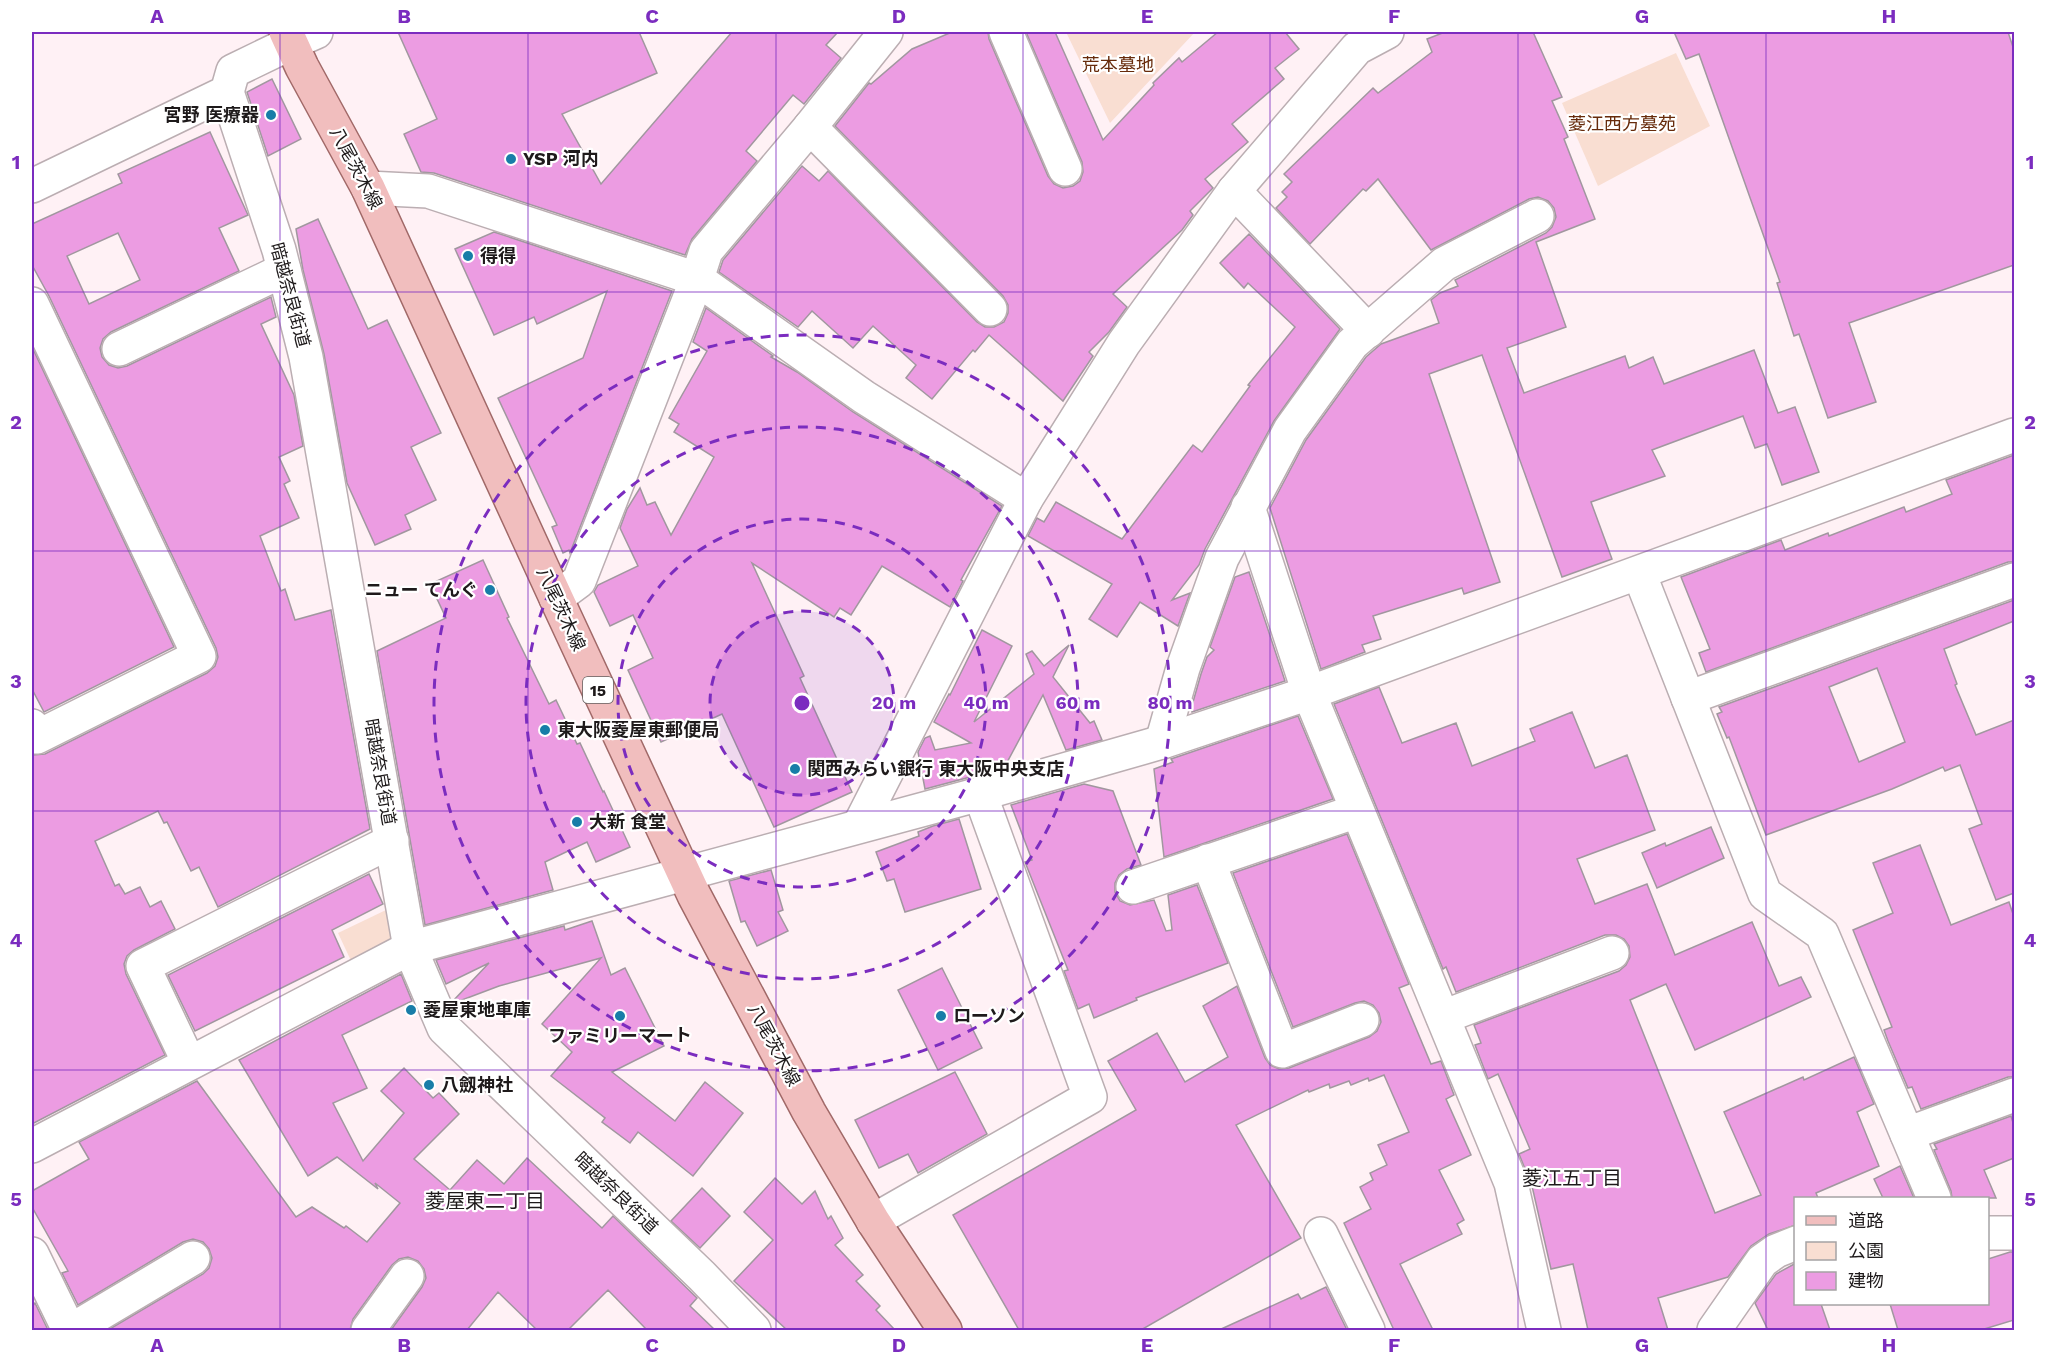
<svg xmlns="http://www.w3.org/2000/svg" width="2046" height="1362" font-family="'Work Sans','Noto Sans JP',sans-serif">
  <style>
    .green { fill: #f9ded2 }
    .building { fill: #ec9ce2; stroke: #a1979f; stroke-width: 1.5; fill-rule: evenodd }
    .lines { fill: none; stroke-linecap: round; stroke-linejoin: round }
    .street-casing { stroke: #bbaeb2; stroke-width: 36 }
    .secondary-casing { stroke: #bbaeb2; stroke-width: 36 }
    .primary-casing { stroke: #a16968; stroke-width: 36 }
    .street { stroke: #fff; stroke-width: 33 }
    .secondary { stroke: #fff; stroke-width: 33 }
    .primary { stroke: #f1bebe; stroke-width: 33 }
    .grid { fill: none; stroke: #7b2cbf; stroke-width: 1.5; stroke-opacity: 0.55 }
    .ring { fill: none; stroke: #7b2cbf; stroke-width: 3; stroke-dasharray: 10 8 }
    .poi-dot { fill: #187da8; stroke: #fff; stroke-width: 2 }
    .labels { text-anchor: middle; stroke-width: 4.5; stroke-linejoin: round; paint-order: stroke }
    .shield { fill: #fff; stroke: #625f5f; stroke-width: 1.5 }
    .shield-label { font-size: 16px; font-weight: bold; fill: #1e1a1b }
    .park-label { font-size: 18px; fill: #672b0b; stroke: #fff }
    .poi-label { font-size: 18px; font-weight: bold; fill: #1e1a1b; stroke: #fff; text-anchor: start }
    .street-label { font-size: 18px; fill: #1e1a1b; stroke: #fff }
    .neighbourhood-label { font-size: 20px; fill: #1e1a1b; stroke: #fff }
    .centre { fill: #7b2cbf; stroke: #fff; stroke-width: 3 }
    .ring-label { font-size: 18px; text-anchor: middle; font-weight: bold; fill: #7b2cbf; stroke: #fff; stroke-width: 4.5; stroke-linejoin: round; paint-order: stroke }
    .neatline { fill: none; stroke: #7b2cbf; stroke-width: 2 }
    .grid-label { font-size: 20px; text-anchor: middle; font-weight: bold; fill: #7b2cbf }
  </style>
  <rect width="100%" height="100%" fill="#fff1f5"/>
  <g class="green">
    <polygon points="1066,32 1065,32 1195,32 1110,123"/>
    <polygon points="1676,53 1710,126 1598,186 1562,103"/>
    <polygon points="388,909 392,937 387,949 353,965 338,933"/>
  </g>
  <g class="building">
    <polygon points="398,32 639,32 657,73 562,114 601,184 732,32 838,32 826,45 841,58 804,104 793,95 746,151 757,161 692,239 685,255 434,173 421,172 404,134 437,119"/>
    <polygon points="952,32 988,32 989,39 1048,176 1054,184 1063,188 1073,186 1080,181 1083,172 1082,162 1026,32 1055,32 1103,140 1154,85 1153,83 1179,58 1182,62 1218,32 1285,32 1299,49 1275,68 1284,79 1232,124 1248,142 1205,179 1213,188 1190,211 1193,215 1182,230 1113,294 1127,307 1109,332 1089,352 1093,356 1063,401 989,335 975,352 973,350 932,399 906,378 916,365 873,326 853,348 812,311 798,327 719,272 723,260 802,166 819,181 828,171 977,322 985,327 994,327 1004,322 1008,313 1008,305 1003,296 835,126 869,83 871,84 912,49"/>
    <polygon points="1445,32 1533,32 1562,97 1552,101 1568,137 1564,139 1595,219 1536,242 1566,327 1507,348 1524,393 1625,356 1629,368 1653,357 1664,384 1754,350 1778,413 1795,407 1819,472 1782,485 1767,444 1755,448 1743,416 1652,450 1665,476 1591,502 1612,559 1562,577 1482,355 1429,374 1500,582 1464,594 1462,588 1373,616 1381,639 1362,645 1365,652 1321,669 1270,508 1306,440 1366,357 1381,344 1439,323 1431,300 1440,293 1458,286 1455,280 1546,233 1552,227 1556,217 1554,208 1548,201 1538,197 1529,199 1431,250 1378,179 1366,191 1363,189 1310,244 1276,208 1287,197 1282,192 1292,182 1284,174 1373,88 1378,93 1432,52 1427,39"/>
    <polygon points="1674,32 2008,32 2014,50 2014,265 1849,323 1876,402 1828,418 1799,334 1794,336 1777,283 1780,282 1699,54 1686,59"/>
    <polygon points="272,79 301,139 268,156 247,92"/>
    <path d="M210,132L248,215L219,228L239,271L111,332L103,339L100,348L102,357L109,365L118,368L127,366L271,297L276,317L261,324L294,395L303,446L279,457L290,481L284,484L299,518L260,536L281,591L285,589L295,620L331,610L370,829L218,907L199,867L191,871L167,822L164,823L158,811L95,841L115,886L119,884L125,894L140,887L150,907L161,901L175,929L134,950L127,956L124,964L126,974L165,1055L32,1124V755L45,754L207,673L215,666L218,657L216,648L49,296L32,265V224L122,183L118,174ZM118,233L140,280L89,304L67,256Z"/>
    <polygon points="318,219 368,329 387,320 441,433 411,447 436,500 405,515 411,529 375,545 347,483 324,354 303,270 296,229"/>
    <polygon points="494,232 672,291 570,553 569,550 563,553 552,527 557,525 498,398 583,358 607,291 537,324 534,317 494,335 455,249"/>
    <polygon points="1249,234 1340,329 1274,421 1205,549 1199,565 1172,600 1190,593 1178,626 1140,602 1117,637 1089,619 1112,584 1028,536 1037,518 1044,522 1056,502 1122,539 1193,445 1202,452 1250,386 1248,385 1295,327 1248,283 1244,288 1220,263"/>
    <polygon points="706,308 773,356 771,357 797,372 853,412 1002,506 961,580 963,581 950,607 882,566 851,615 840,608 834,617 752,563 804,676 800,678 852,792 774,827 722,714 661,742 628,670 653,658 633,615 610,626 594,592 598,585 638,566 620,528 627,509 640,488 647,505 655,502 671,535 714,457 674,432 679,424 669,418 707,351 693,342"/>
    <polygon points="32,347 174,647 44,712 32,689"/>
    <polygon points="2014,455 2014,562 2008,562 1706,672 1699,653 1710,649 1681,577 1781,540 1785,550 1828,533 1829,536 1904,507 1906,512 1952,494 1946,480"/>
    <polygon points="483,560 509,617 507,618 549,704 556,700 577,744 580,743 603,792 604,791 630,847 596,862 587,842 545,862 553,890 425,925 377,651 446,618 430,584"/>
    <polygon points="1249,572 1285,681 1192,712 1191,709 1201,674 1207,657 1214,650 1210,647 1235,577"/>
    <path d="M2014,600V621L1944,649L1957,684L1955,685L1976,735L2014,720V893L1996,900L1969,829L1982,824L1960,765L1945,771L1943,767L1892,789L1766,835L1729,737L1727,738L1717,714L1722,712L1719,707ZM1877,668L1905,742L1859,762L1829,687Z"/>
    <polygon points="982,630 1012,646 974,722 1034,674 1026,654 1032,651 1044,666 1069,645 1053,677 1090,723 1094,721 1102,740 1066,750 1043,695 1004,768 925,789 918,752 925,738 930,736 935,750 971,743 934,722 949,694 950,695"/>
    <polygon points="1379,687 1402,743 1456,723 1472,766 1535,741 1530,729 1572,712 1595,768 1627,755 1655,830 1577,859 1595,904 1647,884 1675,955 1752,922 1779,986 1801,977 1811,997 1695,1050 1666,984 1630,1000 1715,1213 1761,1195 1724,1112 1803,1077 1804,1080 1854,1057 1874,1104 1857,1112 1879,1166 1816,1193 1818,1198 1796,1198 1796,1225 1769,1234 1751,1246 1728,1277 1658,1298 1668,1330 1588,1330 1573,1264 1551,1269 1532,1186 1519,1154 1530,1149 1498,1074 1488,1079 1475,1045 1481,1043 1474,1025 1619,971 1626,965 1630,957 1629,946 1624,939 1616,935 1605,935 1456,992 1446,967 1443,969 1334,704"/>
    <polygon points="1298,716 1333,799 1164,857 1154,769 1173,762 1171,759"/>
    <polygon points="1084,784 1113,791 1141,865 1127,869 1119,875 1115,883 1115,892 1120,901 1130,905 1154,900 1166,931 1172,930 1168,895 1197,885 1228,963 1136,998 1137,1000 1094,1018 1089,1004 1078,1009 1064,971 1068,970 1025,862 1032,860 1011,805"/>
    <polygon points="959,819 981,889 905,912 894,879 887,881 876,852 919,836 918,832 933,826"/>
    <polygon points="1711,827 1724,858 1657,888 1642,853 1665,843 1666,846"/>
    <polygon points="1347,834 1409,984 1399,988 1431,1064 1441,1061 1454,1095 1446,1099 1471,1155 1439,1170 1464,1220 1457,1224 1462,1234 1400,1264 1433,1330 1394,1330 1344,1223 1371,1209 1360,1187 1373,1180 1370,1173 1387,1165 1378,1145 1409,1132 1384,1075 1369,1081 1368,1078 1351,1085 1349,1081 1330,1088 1329,1084 1309,1092 1308,1090 1236,1125 1301,1238 1141,1330 1019,1330 953,1215 1136,1110 1108,1061 1157,1033 1185,1082 1228,1057 1203,1006 1237,986 1265,1058 1270,1065 1279,1069 1289,1068 1369,1037 1377,1031 1381,1022 1379,1013 1373,1005 1364,1001 1355,1003 1293,1027 1233,873"/>
    <polygon points="1920,845 1951,925 2009,902 2014,917 2014,1077 2008,1077 1921,1109 1912,1087 1908,1088 1888,1041 1884,1030 1892,1027 1853,930 1893,913 1873,863"/>
    <polygon points="771,870 783,910 778,912 788,931 757,946 745,921 741,922 729,881"/>
    <polygon points="369,874 383,904 332,930 344,957 195,1031 168,975"/>
    <polygon points="592,921 611,975 625,968 664,1046 612,1072 675,1121 705,1082 743,1113 693,1176 638,1132 630,1143 602,1122 605,1118 551,1076 572,1052 542,1024 601,958 499,986 454,1003 453,1001 489,963 446,984 436,960 564,926 565,930"/>
    <polygon points="942,968 982,1048 938,1070 898,990"/>
    <polygon points="401,974 412,1001 342,1035 367,1088 333,1103 363,1161 404,1113 381,1091 404,1068 433,1098 439,1093 459,1114 414,1159 450,1190 477,1160 504,1184 527,1158 602,1228 613,1216 697,1298 690,1306 715,1330 647,1330 608,1290 568,1330 537,1330 498,1292 467,1330 391,1330 422,1287 426,1278 424,1269 418,1261 408,1257 399,1259 392,1265 353,1319 350,1330 108,1330 203,1274 209,1268 212,1258 209,1249 203,1242 193,1239 183,1242 78,1305 62,1273 68,1271 32,1207 32,1191 89,1159 79,1142 197,1081 296,1217 312,1207 344,1228 346,1226 367,1242 400,1203 375,1183 378,1189 337,1157 308,1176 239,1060"/>
    <polygon points="955,1072 987,1134 918,1173 908,1154 879,1168 855,1120"/>
    <polygon points="2011,1116 2014,1126 2014,1158 1984,1170 1996,1198 1952,1198 1951,1191 1934,1150 1937,1149 1934,1144"/>
    <polygon points="1900,1166 1914,1198 1883,1198 1874,1179"/>
    <polygon points="775,1178 802,1204 815,1191 828,1219 831,1216 843,1238 835,1245 863,1275 856,1281 880,1306 876,1310 895,1330 787,1330 734,1281 773,1240 744,1212"/>
    <polygon points="702,1188 730,1216 700,1248 671,1221"/>
    <polygon points="2010,1252 2014,1252 2014,1320 1981,1330 1898,1330 1890,1304 1988,1304 1988,1259"/>
    <polygon points="1796,1263 1796,1304 1821,1304 1830,1330 1768,1330 1755,1303 1776,1274"/>
    <polygon points="1326,1287 1347,1330 1219,1330 1298,1294 1301,1299"/>
    <polygon points="35,1303 48,1330 32,1330 32,1307"/>
  </g>
  <g class="lines">
    <defs>
      <g id="street">
        <polyline points="1006,32 1065,169"/>
        <polyline points="227,92 279,250 306,357 410,948 444,1028 702,1276 754,1330"/>
        <polyline points="810,127 990,309"/>
        <polyline points="32,186 227,92 233,71 291,43"/>
        <polyline points="368,188 428,191 697,279 864,397 1026,499"/>
        <polyline points="1234,191 1368,331"/>
        <polyline points="32,304 199,656 37,737 32,726"/>
        <polyline points="119,349 284,270"/>
        <polyline points="1248,507 1309,693 1511,1183 1544,1330"/>
        <polyline points="1639,573 1765,894 1822,934 1934,1198"/>
        <polyline points="556,598 579,581 697,279 706,251 810,127 886,32"/>
        <polyline points="1688,698 2014,580"/>
        <polyline points="1162,742 1183,668 1222,558 1290,430 1352,344 1444,264 1537,216"/>
        <polyline points="859,826 1026,499 1124,343 1234,191 1357,48 1387,32"/>
        <polyline points="1208,861 1282,1051 1362,1020"/>
        <polyline points="1133,887 1357,811"/>
        <polyline points="1443,1017 1612,953"/>
        <polyline points="189,1063 143,966 392,841"/>
        <polyline points="1907,1134 2014,1095"/>
        <polyline points="32,1146 410,948 980,794 1162,742 1309,693 2014,435"/>
        <polyline points="873,1221 1090,1097 980,794"/>
        <polyline points="1988,1233 2014,1233"/>
        <polyline points="1321,1234 1368,1330"/>
        <polyline points="32,1254 69,1330"/>
        <polyline points="72,1330 193,1258"/>
        <polyline points="368,1330 407,1276"/>
        <polyline points="1714,1330 1762,1261 1776,1251 1796,1243"/>
      </g>
      <polyline id="secondary" points="291,43 316,32"/>
      <polyline id="primary" points="286,32 302,67 368,188 556,598 694,895 809,1112 873,1221 945,1330"/>
    </defs>
    <use href="#street" class="street-casing"/>
    <use href="#secondary" class="secondary-casing"/>
    <use href="#primary" class="primary-casing"/>
    <use href="#street" class="street"/>
    <use href="#secondary" class="secondary"/>
    <use href="#primary" class="primary"/>
  </g>
  <path class="grid" d="M280,32V1330M528,32V1330M776,32V1330M1023,32V1330M1270,32V1330M1518,32V1330M1766,32V1330M32,292H2014M32,551H2014M32,811H2014M32,1070H2014"/>
  <circle cx="802" cy="703" r="92" fill="#7b2cbf" fill-opacity=".12"/>
  <g class="ring">
    <circle cx="802" cy="703" r="92"/>
    <circle cx="802" cy="703" r="184"/>
    <circle cx="802" cy="703" r="276"/>
    <circle cx="802" cy="703" r="368"/>
  </g>
  <g class="poi-dot">
    <circle cx="271" cy="115" r="6"/>
    <circle cx="511" cy="159" r="6"/>
    <circle cx="468" cy="256" r="6"/>
    <circle cx="490" cy="590" r="6"/>
    <circle cx="545" cy="730" r="6"/>
    <circle cx="795" cy="769" r="6"/>
    <circle cx="577" cy="822" r="6"/>
    <circle cx="411" cy="1010" r="6"/>
    <circle cx="620" cy="1016" r="6"/>
    <circle cx="941" cy="1016" r="6"/>
    <circle cx="429" cy="1085" r="6"/>
  </g>
  <g class="labels">
    <rect class="shield" x="583" y="677" width="30" height="26" rx="4.5"/>
    <g class="shield-label">
      <text x="598" y="696">15</text>
    </g>
    <g class="park-label">
      <text x="1118" y="71">荒本墓地</text>
      <text x="1622" y="130">菱江西方墓苑</text>
    </g>
    <g class="poi-label">
      <text x="259" y="121" text-anchor="end">宮野 医療器</text>
      <text x="523" y="165">YSP 河内</text>
      <text x="480" y="262">得得</text>
      <text x="478" y="596" text-anchor="end">ニュー てんぐ</text>
      <text x="557" y="736">東大阪菱屋東郵便局</text>
      <text x="807" y="775">関西みらい銀行 東大阪中央支店</text>
      <text x="589" y="828">大新 食堂</text>
      <text x="423" y="1016">菱屋東地車庫</text>
      <text x="953" y="1022">ローソン</text>
      <text x="620" y="1042" text-anchor="middle">ファミリーマート</text>
      <text x="441" y="1091">八劔神社</text>
    </g>
    <g class="street-label">
      <text transform="translate(356 168) rotate(62)" y="6">八尾茨木線</text>
      <text transform="translate(290 295) rotate(75)" y="6">暗越奈良街道</text>
      <text transform="translate(561 609) rotate(65)" y="6">八尾茨木線</text>
      <text transform="translate(380 772) rotate(80)" y="6">暗越奈良街道</text>
      <text transform="translate(774 1045) rotate(62)" y="6">八尾茨木線</text>
      <text transform="translate(616 1193) rotate(44)" y="6">暗越奈良街道</text>
    </g>
    <g class="neighbourhood-label">
      <text x="1572" y="1185">菱江五丁目</text>
      <text x="485" y="1208">菱屋東二丁目</text>
    </g>
  </g>
  <circle cx="802" cy="703" r="9" class="centre"/>
  <g class="ring-label">
    <text x="894" y="709">20 m</text>
    <text x="986" y="709">40 m</text>
    <text x="1078" y="709">60 m</text>
    <text x="1170" y="709">80 m</text>
  </g>
  <rect width="2046" height="1362" fill="none" stroke="#ffffff" stroke-width="66"/>
  <rect x="1794" y="1197" width="195" height="108" fill="#ffffff" stroke="#a5a3a4" stroke-width="1.5"/>
  <rect x="1806" y="1216" width="30" height="9" fill="#f1bebe" stroke="#a5a3a4" stroke-width="1.5"/>
  <text x="1848" y="1227" font-size="18" fill="#1e1a1b">道路</text>
  <rect x="1806" y="1242" width="30" height="18" fill="#f9ded2" stroke="#a5a3a4" stroke-width="1.5"/>
  <text x="1848" y="1257" font-size="18" fill="#1e1a1b">公園</text>
  <rect x="1806" y="1272" width="30" height="18" fill="#ec9ce2" stroke="#a5a3a4" stroke-width="1.5"/>
  <text x="1848" y="1287" font-size="18" fill="#1e1a1b">建物</text>
  <rect x="33" y="33" width="1980" height="1296" class="neatline"/>
  <g class="grid-label">
    <text x="157" y="23">A</text>
    <text x="404" y="23">B</text>
    <text x="652" y="23">C</text>
    <text x="899" y="23">D</text>
    <text x="1147" y="23">E</text>
    <text x="1394" y="23">F</text>
    <text x="1642" y="23">G</text>
    <text x="1889" y="23">H</text>
    <text x="16" y="169">1</text>
    <text x="2030" y="169">1</text>
    <text x="16" y="429">2</text>
    <text x="2030" y="429">2</text>
    <text x="16" y="688">3</text>
    <text x="2030" y="688">3</text>
    <text x="16" y="947">4</text>
    <text x="2030" y="947">4</text>
    <text x="16" y="1206">5</text>
    <text x="2030" y="1206">5</text>
    <text x="157" y="1352">A</text>
    <text x="404" y="1352">B</text>
    <text x="652" y="1352">C</text>
    <text x="899" y="1352">D</text>
    <text x="1147" y="1352">E</text>
    <text x="1394" y="1352">F</text>
    <text x="1642" y="1352">G</text>
    <text x="1889" y="1352">H</text>
  </g>
</svg>
